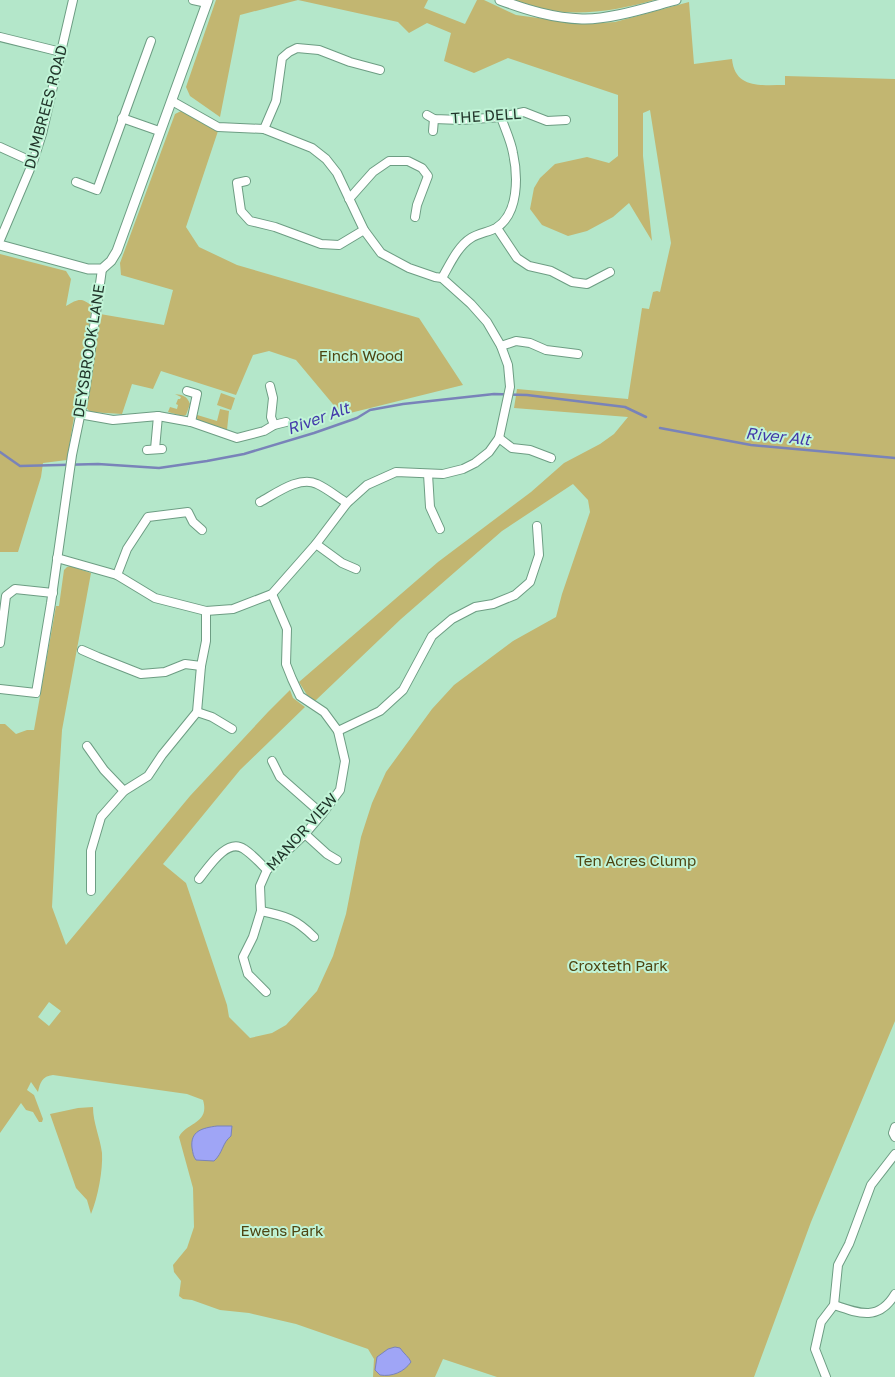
<svg xmlns="http://www.w3.org/2000/svg" width="895" height="1377" font-family="'Golos Text',sans-serif">
  <style>
    .green { fill: #c2b671; fill-rule: evenodd }
    .water { fill: #9fa5f6; stroke: #7983b9 }
    .lines { fill: none; stroke-linecap: round; stroke-linejoin: round }
    .stream { stroke: #7983b9; stroke-width: 2.5 }
    .minor-casing { stroke: #6d9d83; stroke-width: 10 }
    .tertiary-casing { stroke: #6d9d83; stroke-width: 11 }
    .minor { stroke: #fff; stroke-width: 8 }
    .tertiary { stroke: #fff; stroke-width: 9 }
    .labels { text-anchor: middle; stroke-width: 4; stroke-linejoin: round; paint-order: stroke }
    .street-label { font-size: 15px; fill: #21352a; stroke: #c1f4d7 }
    .park-label { font-size: 15px; fill: #4e4512; stroke: #c1f4d7 }
    .water-label { font-size: 16px; font-style: italic; fill: #4238aa; stroke: #c1f4d7 }
  </style>
  <rect width="100%" height="100%" fill="#b4e7ca"/>
  <g class="green">
    <path d="M216,0H428L424,8L465,24L477,0H484L516,15L583,24L615,22L689,2L694,64L732,59C735,89 761,85 785,85V76L895,79V1021L811,1222L754,1377H497L443,1359L435,1377H373L374,1359L368,1349L296,1324L249,1313L220,1310L192,1300L183,1299L179,1296L181,1281L174,1272L173,1265L187,1248L194,1227L193,1188L179,1137C187,1122 210,1124 203,1100L187,1094L53,1075C42,1076 40,1083 38,1092L31,1082L27,1090L34,1095L43,1119L42,1122H39L33,1112L26,1110L21,1103L0,1133V724H5L16,734L27,730H34L56,606H59L64,570L67,567L70,566L91,573L62,730L57,810L52,907L66,945L190,796L268,712L290,690L293,698L305,707L240,770L163,864L186,883L227,1005L229,1017L250,1038L272,1033L286,1025L317,991L333,956L346,914L361,837L372,803L386,772L432,709L454,685L513,641L556,617L562,594L590,512L588,500L573,484L502,531L401,619L315,701L307,695L299,682L438,562L531,492L564,463L600,444L614,434L628,417L514,408L517,389L628,399L642,308L649,309L653,292L657,291L660,292L671,243L650,110L643,113V156L652,241L629,203L613,217L587,231L568,236L542,225L530,209L534,188L540,178L555,164L587,157L609,163L618,156V95L508,58L474,73L444,61L451,33L427,23L409,33L398,22L298,0L240,15L220,117L190,96L186,87ZM49,1002L61,1011L49,1026L38,1017Z"/>
    <path d="M513,0H655C608,13 559,20 513,0Z"/>
    <polygon points="181,111 218,131 186,227 199,247 237,265 419,318 463,385 342,415 296,360 269,351 253,355 236,395 161,371 153,389 132,384 122,414 90,412 85,406 100,314 164,325 173,290 121,275 120,263 175,114"/>
    <path d="M0,254L66,271L71,279L66,306C78,299 81,297 92,306L67,460L43,463L41,477L18,552H0Z"/>
    <polygon points="221,393 235,398 231,410 217,405"/>
    <path d="M175,394C183,395 187,396 190,404L186,415L183,416L168,412L170,407L177,409L178,405L176,404L178,399H180L181,397Z"/>
    <polygon points="220,409 229,411 227,430 198,420 194,414 217,421"/>
    <path d="M93,1107C93,1123 100,1137 102,1153C103,1170 98,1197 91,1214L87,1200L76,1188L50,1114L78,1108Z"/>
  </g>
  <g class="water">
    <path d="M217,1126H232L231,1136C222,1143 223,1153 214,1161L196,1160C193,1156 193,1153 192,1148C190,1131 202,1128 217,1126Z"/>
    <path d="M395,1347L400,1348C404,1354 409,1357 411,1362C404,1372 392,1377 380,1375L375,1370L377,1357L388,1349Z"/>
  </g>
  <g class="lines">
    <g class="stream">
      <polyline points="660,428 751,445 895,458"/>
      <polyline points="0,452 20,466 98,464 159,468 207,461 244,454 314,433 357,418 370,410 403,404 494,394 527,395 625,407 646,417"/>
    </g>
    <defs>
      <g id="minor">
        <polyline points="193,0 207,3"/>
        <polyline points="0,37 61,52"/>
        <polyline points="427,115 434,119 461,120 501,117 524,112 547,121 566,120"/>
        <polyline points="122,118 159,131"/>
        <polyline points="264,129 276,101 282,58 289,52 297,48 319,50 350,62 380,70"/>
        <polyline points="433,131 434,119"/>
        <polyline points="0,147 33,162"/>
        <polyline points="246,181 237,183 241,211 250,221 275,227 321,244 339,245 364,230"/>
        <polyline points="76,182 97,190 151,41"/>
        <polyline points="349,199 373,172 389,161 408,161 422,168 428,176 417,205 415,217"/>
        <polyline points="497,228 517,258 529,266 551,271 572,282 587,284 610,272"/>
        <polyline points="0,240 33,162 42,134 73,0"/>
        <path d="M442,278C450,264 458,246 471,238C479,233 489,232 496,228C519,214 518,176 513,153C511,141 505,129 501,117"/>
        <polyline points="501,346 516,341 530,343 546,350 578,354"/>
        <polyline points="270,386 273,398 271,417 274,425"/>
        <polyline points="187,391 197,394 191,422"/>
        <polyline points="79,414 113,420 158,416 191,422 237,438 264,431 274,425 286,422"/>
        <polyline points="499,438 512,448 530,450 551,458"/>
        <polyline points="155,449 158,416"/>
        <polyline points="147,450 162,449"/>
        <polyline points="428,474 430,507 440,529"/>
        <path d="M260,502C275,494 300,475 317,484C328,489 337,497 347,503"/>
        <polyline points="316,544 342,563 356,569"/>
        <polyline points="57,558 117,575 155,598 206,611 233,609 272,594 316,544 347,503 367,485 396,472 443,474 463,469 475,463 489,452 499,438 510,387 508,365 501,346 487,322 471,304 442,278 435,277 409,268 381,253 364,230 337,173 326,159 312,148 264,129 218,127 172,101"/>
        <polyline points="117,575 127,549 148,517 188,512 193,522 202,530"/>
        <polyline points="0,643 6,596 15,589 53,593"/>
        <polyline points="82,650 98,657 141,674 165,672 185,664 201,666"/>
        <polyline points="0,689 36,693 51,603 72,455 85,392 102,269"/>
        <polyline points="197,712 212,717 232,729"/>
        <polyline points="338,731 380,711 403,690 432,636 452,619 475,607 493,604 515,595 530,582 539,555 537,526"/>
        <polyline points="87,746 104,770 124,791"/>
        <polyline points="272,761 280,777 322,814"/>
        <polyline points="305,834 327,854 337,860"/>
        <path d="M199,879C208,868 227,837 244,849C252,854 260,863 267,870"/>
        <polyline points="91,891 91,851 101,817 124,791 148,776 162,755 197,712 201,666 206,641 206,611"/>
        <path d="M261,911C286,916 296,919 314,937"/>
        <polyline points="266,992 248,974 243,957 253,937 261,911 260,886 267,870 305,834 322,814 340,790 345,761 338,731 324,712 300,696 292,679 286,664 287,629 272,594"/>
        <polyline points="895,1127 893,1133 895,1137"/>
        <path d="M834,1305C860,1314 879,1321 895,1294"/>
        <polyline points="826,1377 815,1349 821,1322 834,1305 838,1265 849,1244 871,1185 895,1154"/>
      </g>
      <g id="tertiary">
        <path d="M500,0C527,10 553,18 582,19C610,20 649,7 676,0"/>
        <polyline points="0,245 88,269 102,269 111,261 117,251 208,0"/>
      </g>
    </defs>
    <use href="#minor" class="minor-casing"/>
    <use href="#tertiary" class="tertiary-casing"/>
    <use href="#minor" class="minor"/>
    <use href="#tertiary" class="tertiary"/>
  </g>
  <g class="labels">
    <g class="street-label">
      <text transform="translate(46 107) rotate(-75)" y="5">DUMBREES ROAD</text>
      <text transform="translate(486 116) rotate(-4)" y="5">THE DELL</text>
      <text transform="translate(89 351) rotate(-81)" y="5">DEYSBROOK LANE</text>
      <text transform="translate(302 832) rotate(-48)" y="5">MANOR VIEW</text>
    </g>
    <g class="park-label">
      <text x="361" y="361">Finch Wood</text>
      <text x="636" y="866">Ten Acres Clump</text>
      <text x="618" y="971">Croxteth Park</text>
      <text x="282" y="1236">Ewens Park</text>
    </g>
    <g class="water-label">
      <text transform="translate(318 418) rotate(-20)" y="6">River Alt</text>
      <text transform="translate(778 436) rotate(6)" y="6">River Alt</text>
    </g>
  </g>
</svg>
